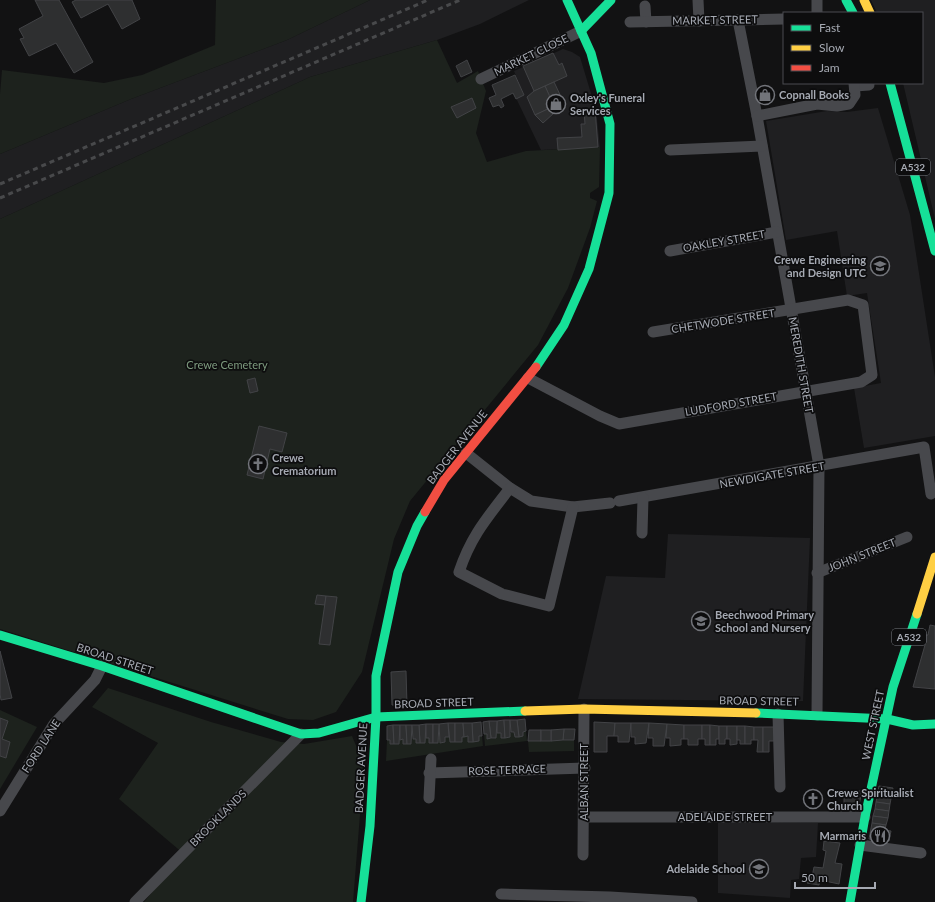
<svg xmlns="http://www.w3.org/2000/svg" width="935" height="902" font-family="Lato,sans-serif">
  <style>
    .built { fill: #1f1f21 }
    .green { fill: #1d221d }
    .building { fill: #2e2f30; stroke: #424346 }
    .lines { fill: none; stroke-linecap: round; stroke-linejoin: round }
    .street { stroke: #47484c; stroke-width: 11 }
    .fast { stroke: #16e098; stroke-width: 9 }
    .slow { stroke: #ffcf43; stroke-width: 9 }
    .jam { stroke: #f24e42; stroke-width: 9 }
    .rail { stroke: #48494b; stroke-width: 3; stroke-dasharray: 5 4; stroke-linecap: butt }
    .labels { text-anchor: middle; stroke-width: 3.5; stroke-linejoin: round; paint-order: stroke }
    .shield { fill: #0d0d0e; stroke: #777a81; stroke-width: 1 }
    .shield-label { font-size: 10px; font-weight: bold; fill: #a5a9b2 }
    .street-label { font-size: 11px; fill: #a5a9b2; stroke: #0d0d0e }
    .poi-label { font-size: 11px; font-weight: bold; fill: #a5a9b2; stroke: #0d0d0e; text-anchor: start }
    .park-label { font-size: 11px; fill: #7e9b7f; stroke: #0d0d0e }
  </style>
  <rect width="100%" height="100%" fill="#121213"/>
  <g class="built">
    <polygon points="370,0 529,0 480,24 437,40 310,77 0,219 0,154 131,99 287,40"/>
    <polygon points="871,0 935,0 935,219 903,83 922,83 922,13 877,13"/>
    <polygon points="563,49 572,52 580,57 596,110 600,147 541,150 516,98 524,95 514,71"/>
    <polygon points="878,108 910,215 935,377 935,436 864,448 854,388 881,383 867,293 847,296 837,231 786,240 766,121 827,111 847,112"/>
    <polygon points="668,534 810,538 803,701 578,699 606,576 665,578"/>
    <polygon points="718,822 818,823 816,857 801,858 799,879 791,880 790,898 718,893"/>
  </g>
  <g class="green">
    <polygon points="216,0 370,0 287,40 131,99 0,154 0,94 2,70 104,83 142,75 215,45"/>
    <polygon points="437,40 457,83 478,71 486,91 476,133 487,162 526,151 600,147 599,187 590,193 590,198 597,201 590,228 568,288 538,345 410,501 394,539 362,672 336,712 313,720 288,719 0,629 0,219 310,77"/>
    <polygon points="108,688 211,722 281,742 304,744 352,736 364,765 353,902 144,902 184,854 119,799 158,743 92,707"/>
    <polygon points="0,710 37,727 0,789"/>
    <polygon points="526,731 527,741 485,746 484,734 487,734 487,739 496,738 496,733 501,733 501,738 510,737 510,733 514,732 515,737 523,736 523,732"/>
    <polygon points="468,736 468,742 479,741 479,736 482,736 483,746 386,761 387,740 390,740 390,744 399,744 399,739 403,739 403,744 411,744 412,739 416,739 416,743 425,743 425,738 440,738 440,743 444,742 445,737 450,737 450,742 461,742 462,737"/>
    <polygon points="574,740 574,751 529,752 528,741"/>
  </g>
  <g class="building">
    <polygon points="35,0 59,0 93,62 74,73 56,43 29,56 20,39 24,38 19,29 43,16"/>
    <polygon points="76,0 132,0 140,19 122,29 108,4 81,18 72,2"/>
    <polygon points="553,53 559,65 562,63 567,76 534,91 523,66"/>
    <polygon points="467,60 472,72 461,77 456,66"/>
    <polygon points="515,75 524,95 516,99 513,93 501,99 504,106 501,108 499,105 493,107 489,98 496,95 492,85"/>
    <polygon points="554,82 563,101 554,106 545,86"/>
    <polygon points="545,86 554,106 535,115 527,97 534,91"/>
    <polygon points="472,98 476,108 457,118 451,107"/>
    <polygon points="550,108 554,113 543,123 535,115"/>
    <polygon points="595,109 598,147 558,150 557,138 582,137 581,124 585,124 584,110"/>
    <polygon points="255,378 258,391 250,393 247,380"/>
    <polygon points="259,426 287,433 282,452 270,449 263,479 247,475"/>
    <polygon points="317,595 326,596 325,605 315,604"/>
    <polygon points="326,596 337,597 330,645 319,644"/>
    <polygon points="930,625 935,626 935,689 913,687 925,645 920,644 923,635 928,635"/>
    <polygon points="0,651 12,698 1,700 0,694"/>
    <polygon points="406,671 407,705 392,705 391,672"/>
    <polygon points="0,718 8,721 2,739 10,742 6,758 0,756"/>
    <polygon points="525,719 526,731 523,732 523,736 519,737 517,720"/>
    <polygon points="504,720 505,738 501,738 501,733 497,733 497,721"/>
    <polygon points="504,720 510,720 510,737 505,738"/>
    <polygon points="510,720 517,720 519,737 515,737 514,732 511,732"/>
    <polygon points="489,721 497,721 496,738 491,738"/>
    <polygon points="489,721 491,738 487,739 487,734 484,734 483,722"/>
    <polygon points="481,722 482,736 479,736 479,741 473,742 472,723"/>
    <polygon points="594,722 615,723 614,736 607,736 607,752 594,752"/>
    <polygon points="448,723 455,723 455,742 450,742"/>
    <polygon points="448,723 449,737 445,737 445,742 440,743 439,724"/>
    <polygon points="455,723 463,723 464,737 462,737 462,742 455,742"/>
    <polygon points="463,723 472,723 473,742 468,742 468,736 464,737"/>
    <polygon points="615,723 631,723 629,742 618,742 618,736 614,736"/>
    <polygon points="631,723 649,723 646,743 635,744 635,737 631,737"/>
    <polygon points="649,723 667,724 664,746 653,746 653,738 648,738"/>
    <polygon points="426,724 425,743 420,743 419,725"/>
    <polygon points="426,724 433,724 433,743 429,743 429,738 426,738"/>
    <polygon points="433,724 439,724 438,743 433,743"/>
    <polygon points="667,724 684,725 684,739 681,739 681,745 670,746 670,738 666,738"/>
    <polygon points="393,725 394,744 390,744 390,740 387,740 387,726"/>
    <polygon points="393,725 400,725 399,744 394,744"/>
    <polygon points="400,725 406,725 407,744 403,744 403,739 400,740"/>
    <polygon points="406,725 412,725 411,744 407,744"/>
    <polygon points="412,725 419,725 420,743 416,743 416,739 413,739"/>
    <polygon points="684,725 702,725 702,739 698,739 698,745 688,745 688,739 684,739"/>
    <polygon points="702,725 710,725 710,745 705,745 705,739 702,739"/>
    <polygon points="710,725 719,726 719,739 716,739 716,745 710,745"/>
    <polygon points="719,726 727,726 727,739 725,739 725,744 719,744"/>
    <polygon points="727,726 737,726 737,744 730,745 730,739 727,739"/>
    <polygon points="737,726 745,726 745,744 740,744 740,740 737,740"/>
    <polygon points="745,726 754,727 754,740 751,740 751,744 745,744"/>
    <polygon points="754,727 763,727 763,752 757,752 758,740 754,740"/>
    <polygon points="763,727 775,727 774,741 769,741 769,752 763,752"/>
    <polygon points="564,729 575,729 574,740 563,740"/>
    <polygon points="564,729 563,740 551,741 551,730"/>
    <polygon points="529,730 541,730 541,741 528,741"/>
    <rect x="541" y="730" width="10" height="11"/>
    <polygon points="879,786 893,788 890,804 876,802"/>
    <polygon points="844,791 862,791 859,805 844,806"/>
    <polygon points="876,802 890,804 889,811 875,809"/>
    <polygon points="859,805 858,813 849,813 850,806"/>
    <polygon points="841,806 850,806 849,813 841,813"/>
    <polygon points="875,809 889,811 888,818 873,816"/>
    <polygon points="873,816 888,818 886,825 872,823"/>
    <polygon points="872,823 886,825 885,830 891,831 889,841 869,839"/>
    <polygon points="824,841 840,843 835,863 842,864 839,884 820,880 819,885 807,883 808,876 812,877 814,867 823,868 826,851 823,850"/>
  </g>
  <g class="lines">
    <g class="street">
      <polyline points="698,0 699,21"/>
      <polyline points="817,0 817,13"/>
      <polyline points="645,6 646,22"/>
      <polyline points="738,20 757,116 819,466 817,715"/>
      <polyline points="630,22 784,19"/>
      <polyline points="481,79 581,31"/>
      <polyline points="855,86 869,85"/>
      <polyline points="757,116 817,104 837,106 849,104 855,95 854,83"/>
      <polyline points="670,150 762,146"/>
      <polyline points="670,251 777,232"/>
      <polyline points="528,378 600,416 619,424 861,382 872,375 863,305 848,300 653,332"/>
      <polyline points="466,453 510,488 531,501 573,507 610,503"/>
      <path d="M510,488C487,518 471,536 459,572L502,594L549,606L573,507"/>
      <polyline points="619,501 924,447 931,494"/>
      <polyline points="642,533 643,498"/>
      <polyline points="817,573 907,537"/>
      <polyline points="778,714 780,787"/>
      <polyline points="429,773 585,768"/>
      <polyline points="429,798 431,759"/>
      <polyline points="0,811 54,724 95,680 102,666"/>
      <polyline points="584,817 865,817"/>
      <polyline points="860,845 921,853"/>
      <polyline points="583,855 584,709"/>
      <polyline points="501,894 610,897 692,902"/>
      <polyline points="135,902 301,734"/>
    </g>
    <g class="fast">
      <polyline points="846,0 853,13"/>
      <polyline points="581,31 611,0"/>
      <polyline points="890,83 935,251"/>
      <polyline points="536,367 564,325 589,269 609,193 610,124 591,53 567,0"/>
      <polyline points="0,635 102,666 301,734 319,733 376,717 525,711"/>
      <polyline points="756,713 887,719 913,725 935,724"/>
      <polyline points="361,902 370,826 376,717 376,676 398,572 417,526 425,512"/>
      <polyline points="850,902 865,817 893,687 917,614"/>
    </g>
    <g class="slow">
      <polyline points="864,0 870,13"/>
      <polyline points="917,614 935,557"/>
      <polyline points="525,711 584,709 756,713"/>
    </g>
    <polyline class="jam" points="425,512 444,480 536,367"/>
    <g class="rail">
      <polyline points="0,184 428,0"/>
      <polyline points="0,198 460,0"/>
    </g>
  </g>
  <defs>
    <symbol id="shop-ring" viewBox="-11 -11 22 22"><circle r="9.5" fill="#0d0d0e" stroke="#72747a" stroke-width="1.5"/><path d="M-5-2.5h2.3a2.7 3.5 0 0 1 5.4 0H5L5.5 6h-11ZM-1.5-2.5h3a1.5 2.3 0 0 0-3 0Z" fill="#72747a"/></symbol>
    <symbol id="school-ring" viewBox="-11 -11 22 22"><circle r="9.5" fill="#0d0d0e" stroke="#72747a" stroke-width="1.5"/><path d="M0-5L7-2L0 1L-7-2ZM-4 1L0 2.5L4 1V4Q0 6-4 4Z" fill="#72747a"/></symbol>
    <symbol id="church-ring" viewBox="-11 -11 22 22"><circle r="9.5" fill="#0d0d0e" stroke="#72747a" stroke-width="1.5"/><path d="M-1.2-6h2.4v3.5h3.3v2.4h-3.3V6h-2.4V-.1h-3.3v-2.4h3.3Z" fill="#72747a"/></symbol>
    <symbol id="restaurant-ring" viewBox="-11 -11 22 22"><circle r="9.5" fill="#0d0d0e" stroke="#72747a" stroke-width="1.5"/><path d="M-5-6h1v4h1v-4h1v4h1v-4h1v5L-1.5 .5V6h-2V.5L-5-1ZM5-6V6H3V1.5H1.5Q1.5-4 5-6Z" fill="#72747a"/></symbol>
  </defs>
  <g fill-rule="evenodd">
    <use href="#shop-ring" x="754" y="84" width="22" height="22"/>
    <use href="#shop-ring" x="545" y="93" width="22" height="22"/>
    <use href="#school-ring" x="869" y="255" width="22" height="22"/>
    <use href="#church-ring" x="247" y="453" width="22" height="22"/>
    <use href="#school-ring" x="690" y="610" width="22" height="22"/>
    <use href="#church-ring" x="802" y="788" width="22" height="22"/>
    <use href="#restaurant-ring" x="869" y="825" width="22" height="22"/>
    <use href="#school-ring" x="748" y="858" width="22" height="22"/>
  </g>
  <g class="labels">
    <g class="shield">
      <rect x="896" y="159" width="34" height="16" rx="3"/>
      <rect x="892" y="629" width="34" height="16" rx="3"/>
    </g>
    <g class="shield-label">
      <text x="913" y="171">A532</text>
      <text x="909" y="641">A532</text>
    </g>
    <g class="street-label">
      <text transform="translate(715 20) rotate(-1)" y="4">MARKET STREET</text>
      <text transform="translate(531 55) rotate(-26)" y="4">MARKET CLOSE</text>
      <text transform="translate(724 241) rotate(-10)" y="4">OAKLEY STREET</text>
      <text transform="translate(723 321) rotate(-9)" y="4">CHETWODE STREET</text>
      <text transform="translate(801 365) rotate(80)" y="4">MEREDITH STREET</text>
      <text transform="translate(731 404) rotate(-10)" y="4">LUDFORD STREET</text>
      <text transform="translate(457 447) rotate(-52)" y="4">BADGER AVENUE</text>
      <text transform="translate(772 475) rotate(-10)" y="4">NEWDIGATE STREET</text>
      <text transform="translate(862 555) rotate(-22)" y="4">JOHN STREET</text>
      <text transform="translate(115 659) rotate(18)" y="4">BROAD STREET</text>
      <text transform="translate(759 701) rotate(1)" y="4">BROAD STREET</text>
      <text transform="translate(434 703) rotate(-2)" y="4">BROAD STREET</text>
      <text transform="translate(873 725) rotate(-78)" y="4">WEST STREET</text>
      <text transform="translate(41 746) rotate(-57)" y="4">FORD LANE</text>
      <text transform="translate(361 768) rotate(-87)" y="4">BADGER AVENUE</text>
      <text transform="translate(507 770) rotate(-2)" y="4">ROSE TERRACE</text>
      <text transform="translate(584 782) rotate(-90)" y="4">ALBAN STREET</text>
      <text x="725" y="821">ADELAIDE STREET</text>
      <text transform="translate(218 818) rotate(-45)" y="4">BROOKLANDS</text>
    </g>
    <g class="poi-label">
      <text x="779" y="99">Copnall Books</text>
      <text x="570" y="102">Oxley's Funeral<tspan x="570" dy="13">Services</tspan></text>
      <text x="866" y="264" text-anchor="end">Crewe Engineering<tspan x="866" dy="13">and Design UTC</tspan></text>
      <text x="272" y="462">Crewe<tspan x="272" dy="13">Crematorium</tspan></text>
      <text x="715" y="619">Beechwood Primary<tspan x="715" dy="13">School and Nursery</tspan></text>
      <text x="827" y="797">Crewe Spiritualist<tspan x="827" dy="13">Church</tspan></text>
      <text x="866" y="840" text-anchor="end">Marmaris</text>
      <text x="745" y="873" text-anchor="end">Adelaide School</text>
    </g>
    <g class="park-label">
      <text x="227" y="369">Crewe Cemetery</text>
    </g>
  </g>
  <rect x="783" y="12" width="140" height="72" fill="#0d0d0e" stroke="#4a4b50"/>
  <rect x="791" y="25" width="20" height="6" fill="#16e098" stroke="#4a4b50"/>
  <text x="819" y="32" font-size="12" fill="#a5a9b2">Fast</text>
  <rect x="791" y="45" width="20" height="6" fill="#ffcf43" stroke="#4a4b50"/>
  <text x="819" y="52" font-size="12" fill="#a5a9b2">Slow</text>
  <rect x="791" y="65" width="20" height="6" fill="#f24e42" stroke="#4a4b50"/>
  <text x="819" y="72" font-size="12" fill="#a5a9b2">Jam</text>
  <path d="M795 882v6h80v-6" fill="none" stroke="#a5a9b2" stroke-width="2"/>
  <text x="801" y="882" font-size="12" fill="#a5a9b2" stroke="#0d0d0e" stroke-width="3" paint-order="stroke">50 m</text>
</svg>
